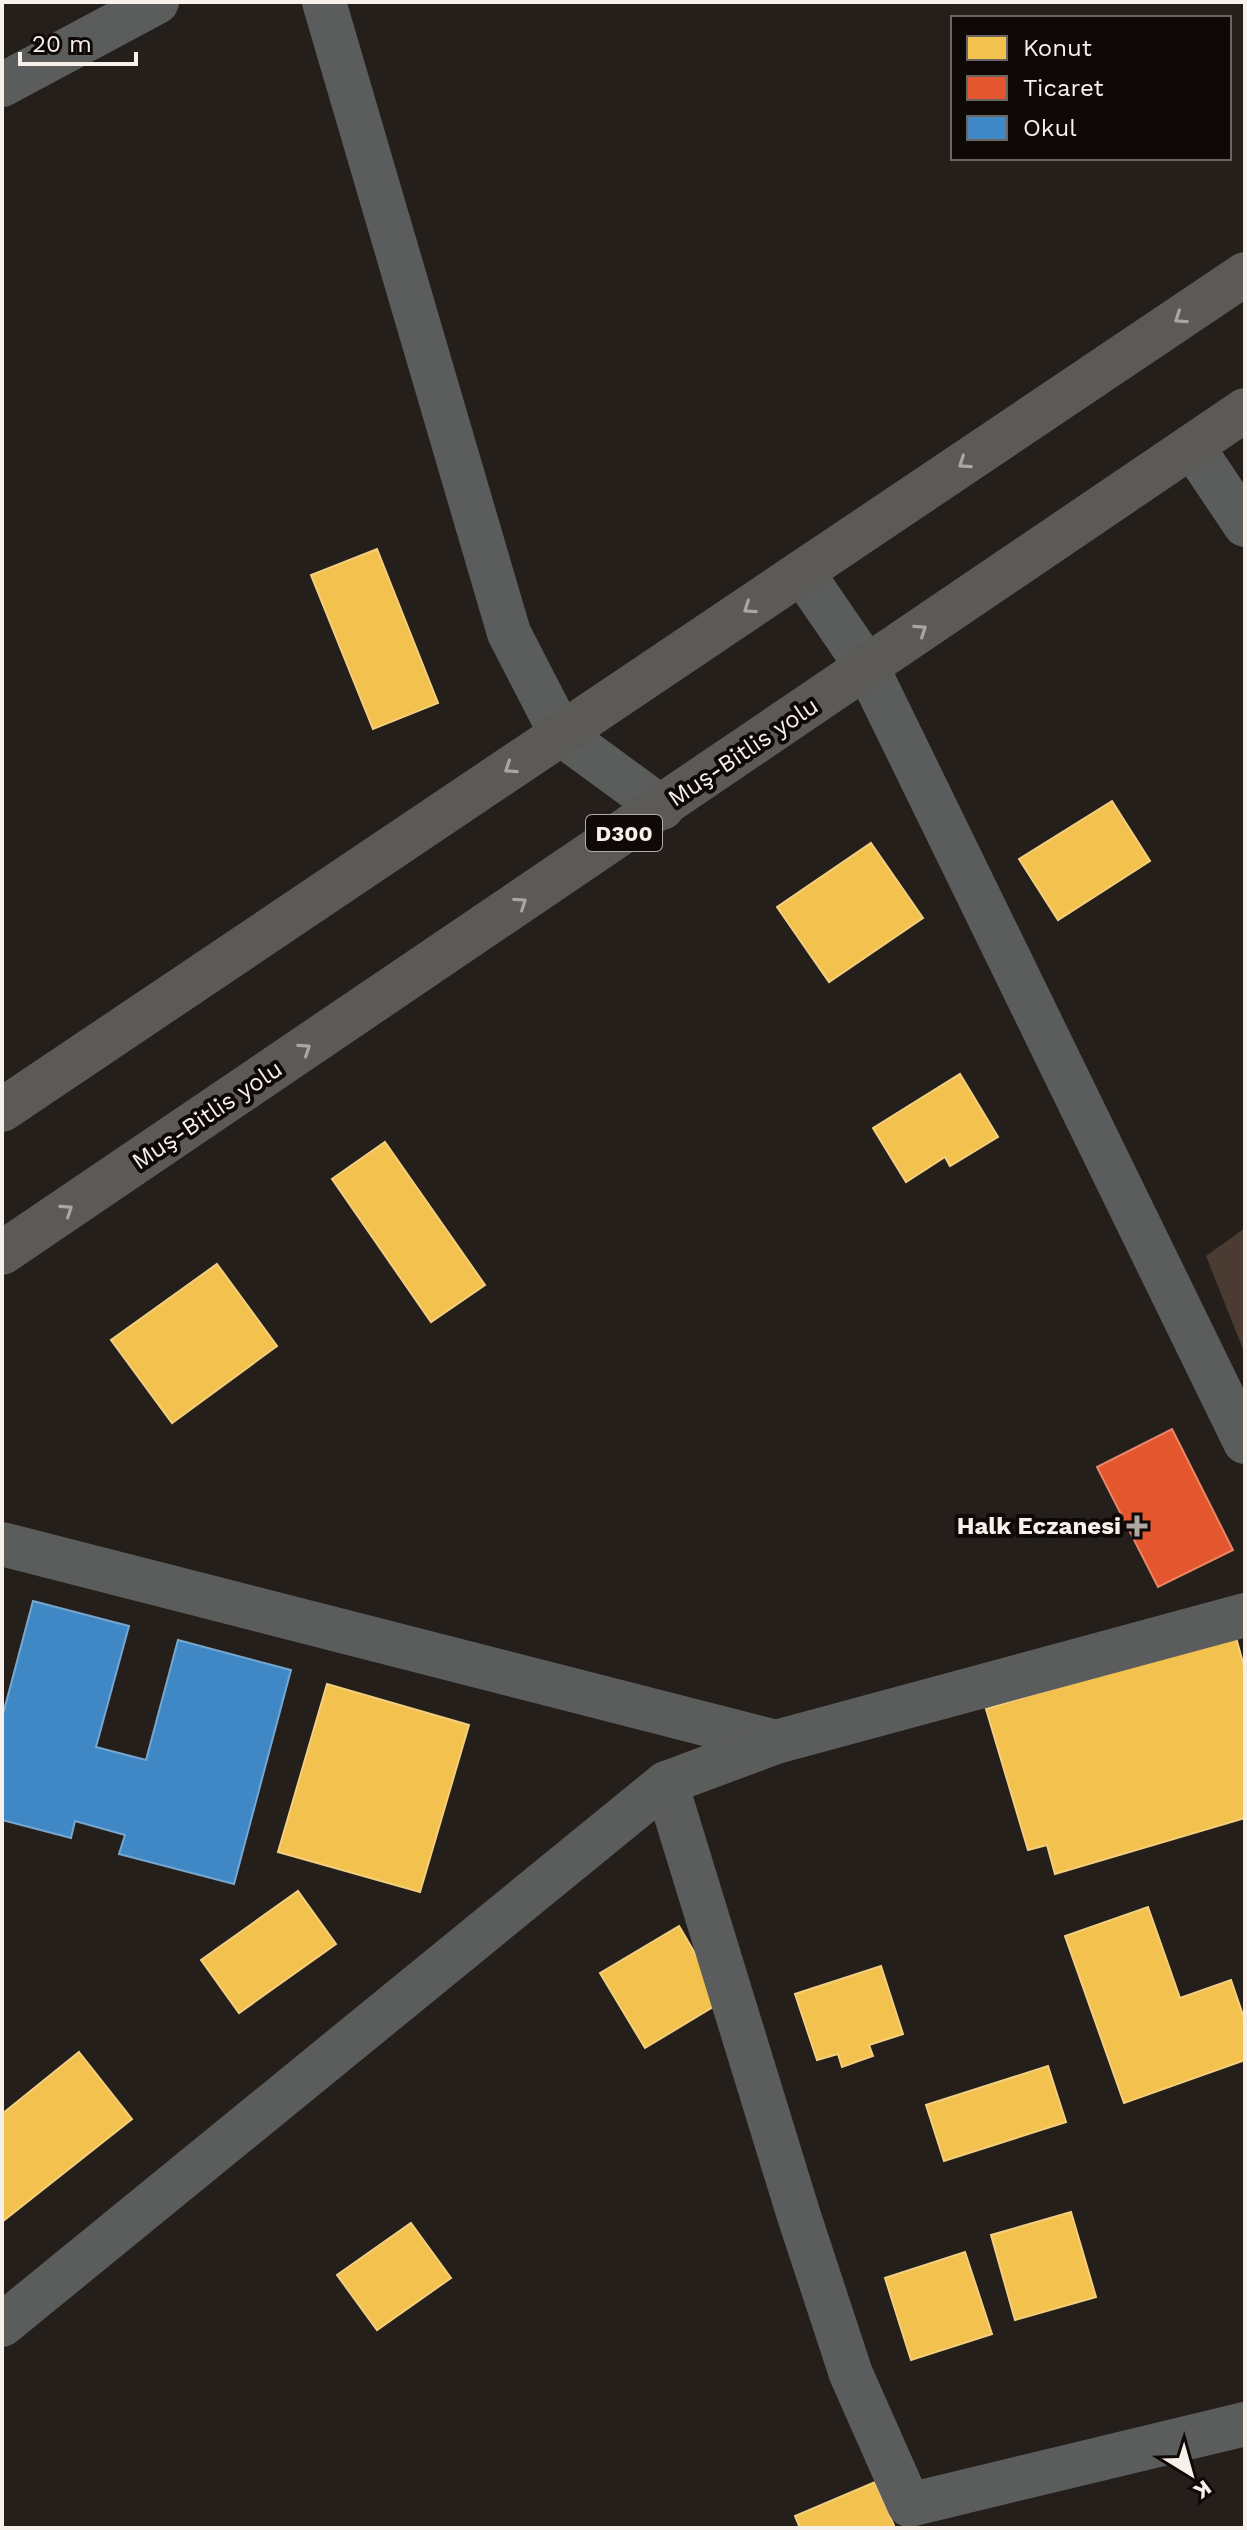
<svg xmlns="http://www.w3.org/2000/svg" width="1247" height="2530" font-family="'Work Sans',sans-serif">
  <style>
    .green { fill: #4b3c33 }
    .homes { fill: #f2c14e; stroke: #f4cf7d; stroke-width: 2 }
    .shops { fill: #e4572e; stroke: #ea8567; stroke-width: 2 }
    .schools { fill: #3f88c5; stroke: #76a7d0; stroke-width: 2 }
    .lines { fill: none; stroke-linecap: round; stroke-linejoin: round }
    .minor { stroke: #5b5d5c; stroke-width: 44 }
    .highway { stroke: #5b5a57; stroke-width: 44 }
    .oneway { stroke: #aaa5a1 }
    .poi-dot { fill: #aea7a2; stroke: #0e0907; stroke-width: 3 }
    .labels { text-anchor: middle; stroke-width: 8; stroke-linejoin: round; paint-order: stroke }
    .shield { fill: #0e0907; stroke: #b2aba7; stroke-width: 2 }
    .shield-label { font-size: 22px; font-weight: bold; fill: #f8f0eb }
    .street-label { font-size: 24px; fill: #f8f0eb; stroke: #0e0907 }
    .poi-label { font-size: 24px; font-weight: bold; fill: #f8f0eb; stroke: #0e0907; text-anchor: end }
  </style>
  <rect width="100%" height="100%" fill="#251f1b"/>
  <polygon class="green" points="1245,1228 1245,1354 1206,1256"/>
  <g class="homes">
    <polygon points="377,549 438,703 373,729 311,575"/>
    <polygon points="1112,801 1150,861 1058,920 1019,859"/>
    <polygon points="871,843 923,918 829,982 777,907"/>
    <polygon points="960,1074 998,1137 950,1166 945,1157 906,1182 873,1128"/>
    <polygon points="385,1142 485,1285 431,1322 332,1179"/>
    <polygon points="217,1264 277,1346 172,1423 111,1340"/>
    <polygon points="1235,1634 1245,1670 1245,1818 1055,1874 1047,1845 1028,1850 986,1709"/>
    <polygon points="327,1684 469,1725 420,1892 278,1852"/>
    <polygon points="298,1891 336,1944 239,2013 201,1960"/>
    <polygon points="1148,1907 1180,1998 1231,1980 1245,2021 1245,2060 1124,2103 1065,1936"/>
    <polygon points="679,1926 723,2001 645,2048 600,1973"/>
    <polygon points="881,1966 903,2034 869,2045 873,2056 842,2067 838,2054 817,2060 795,1994"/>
    <polygon points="79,2052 132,2119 2,2222 2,2114"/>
    <polygon points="1048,2066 1066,2122 944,2161 926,2105"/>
    <polygon points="1071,2212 1096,2297 1015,2320 991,2235"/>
    <polygon points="411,2223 451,2278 377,2330 337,2275"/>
    <polygon points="965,2252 992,2334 911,2360 885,2278"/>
    <polygon points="875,2482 895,2528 800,2528 795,2516"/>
  </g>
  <polygon class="shops" points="1172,1429 1233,1550 1158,1587 1097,1467"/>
  <polygon class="schools" points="33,1601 129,1626 96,1747 146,1760 178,1640 291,1670 234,1884 119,1854 125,1835 75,1821 71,1838 2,1820 2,1718"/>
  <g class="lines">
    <g class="minor">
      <polyline points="324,2 509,633 561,734 662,808"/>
      <polyline points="2,85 157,2"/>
      <polyline points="1192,446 1245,525"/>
      <polyline points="802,572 867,667 1245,1442"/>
      <polyline points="2,1544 776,1742"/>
      <polyline points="1245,1615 776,1742 666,1783 799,2216 851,2374 909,2505 1245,2424"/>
      <polyline points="2,2325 666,1783"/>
    </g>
    <g class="highway">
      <polyline points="2,1110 1245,274"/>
      <polyline points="2,1253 1245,410"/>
    </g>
  </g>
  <defs><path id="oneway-chevron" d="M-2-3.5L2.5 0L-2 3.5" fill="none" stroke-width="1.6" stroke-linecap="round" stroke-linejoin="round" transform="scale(2)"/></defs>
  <g class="oneway">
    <use href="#oneway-chevron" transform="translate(1180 318) rotate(146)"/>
    <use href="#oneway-chevron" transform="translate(964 463) rotate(146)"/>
    <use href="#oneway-chevron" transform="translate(749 608) rotate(146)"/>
    <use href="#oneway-chevron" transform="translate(921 630) rotate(-34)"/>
    <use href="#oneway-chevron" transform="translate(510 768) rotate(146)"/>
    <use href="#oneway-chevron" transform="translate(521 903) rotate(-34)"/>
    <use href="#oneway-chevron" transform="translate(305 1049) rotate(-34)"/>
    <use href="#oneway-chevron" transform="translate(67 1210) rotate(-34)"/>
  </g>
  <path class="poi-dot" d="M1133 1514h8v8h8v8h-8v8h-8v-8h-8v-8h8z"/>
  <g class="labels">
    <rect class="shield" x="586" y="815" width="76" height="36" rx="6"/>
    <g class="shield-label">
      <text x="624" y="841">D300</text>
    </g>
    <g class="street-label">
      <text transform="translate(743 752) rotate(-34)" y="8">Muş-Bitlis yolu</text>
      <text transform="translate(207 1115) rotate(-34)" y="8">Muş-Bitlis yolu</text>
    </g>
    <g class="poi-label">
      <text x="1121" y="1534">Halk Eczanesi</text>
    </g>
  </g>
  <rect width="1247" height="2530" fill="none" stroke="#f8f0eb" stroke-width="8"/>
  <rect x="951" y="16" width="280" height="144" fill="#0e0907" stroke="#6c6562" stroke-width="2"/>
  <rect x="967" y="36" width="40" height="24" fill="#f2c14e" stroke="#6c6562" stroke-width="2"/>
  <text x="1023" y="56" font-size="24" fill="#f8f0eb">Konut</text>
  <rect x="967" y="76" width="40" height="24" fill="#e4572e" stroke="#6c6562" stroke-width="2"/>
  <text x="1023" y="96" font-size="24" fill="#f8f0eb">Ticaret</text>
  <rect x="967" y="116" width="40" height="24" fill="#3f88c5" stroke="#6c6562" stroke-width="2"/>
  <text x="1023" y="136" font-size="24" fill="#f8f0eb">Okul</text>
  <g transform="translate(1191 2474) rotate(143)" stroke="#0e0907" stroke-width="6" paint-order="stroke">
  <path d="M0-6L14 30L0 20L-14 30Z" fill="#f8f0eb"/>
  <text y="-12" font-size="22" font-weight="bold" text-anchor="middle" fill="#f8f0eb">K</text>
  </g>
  <path d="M20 52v12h116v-12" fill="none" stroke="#f8f0eb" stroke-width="4"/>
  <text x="32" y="52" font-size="24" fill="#f8f0eb" stroke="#0e0907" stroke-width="6" paint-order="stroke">20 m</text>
</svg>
